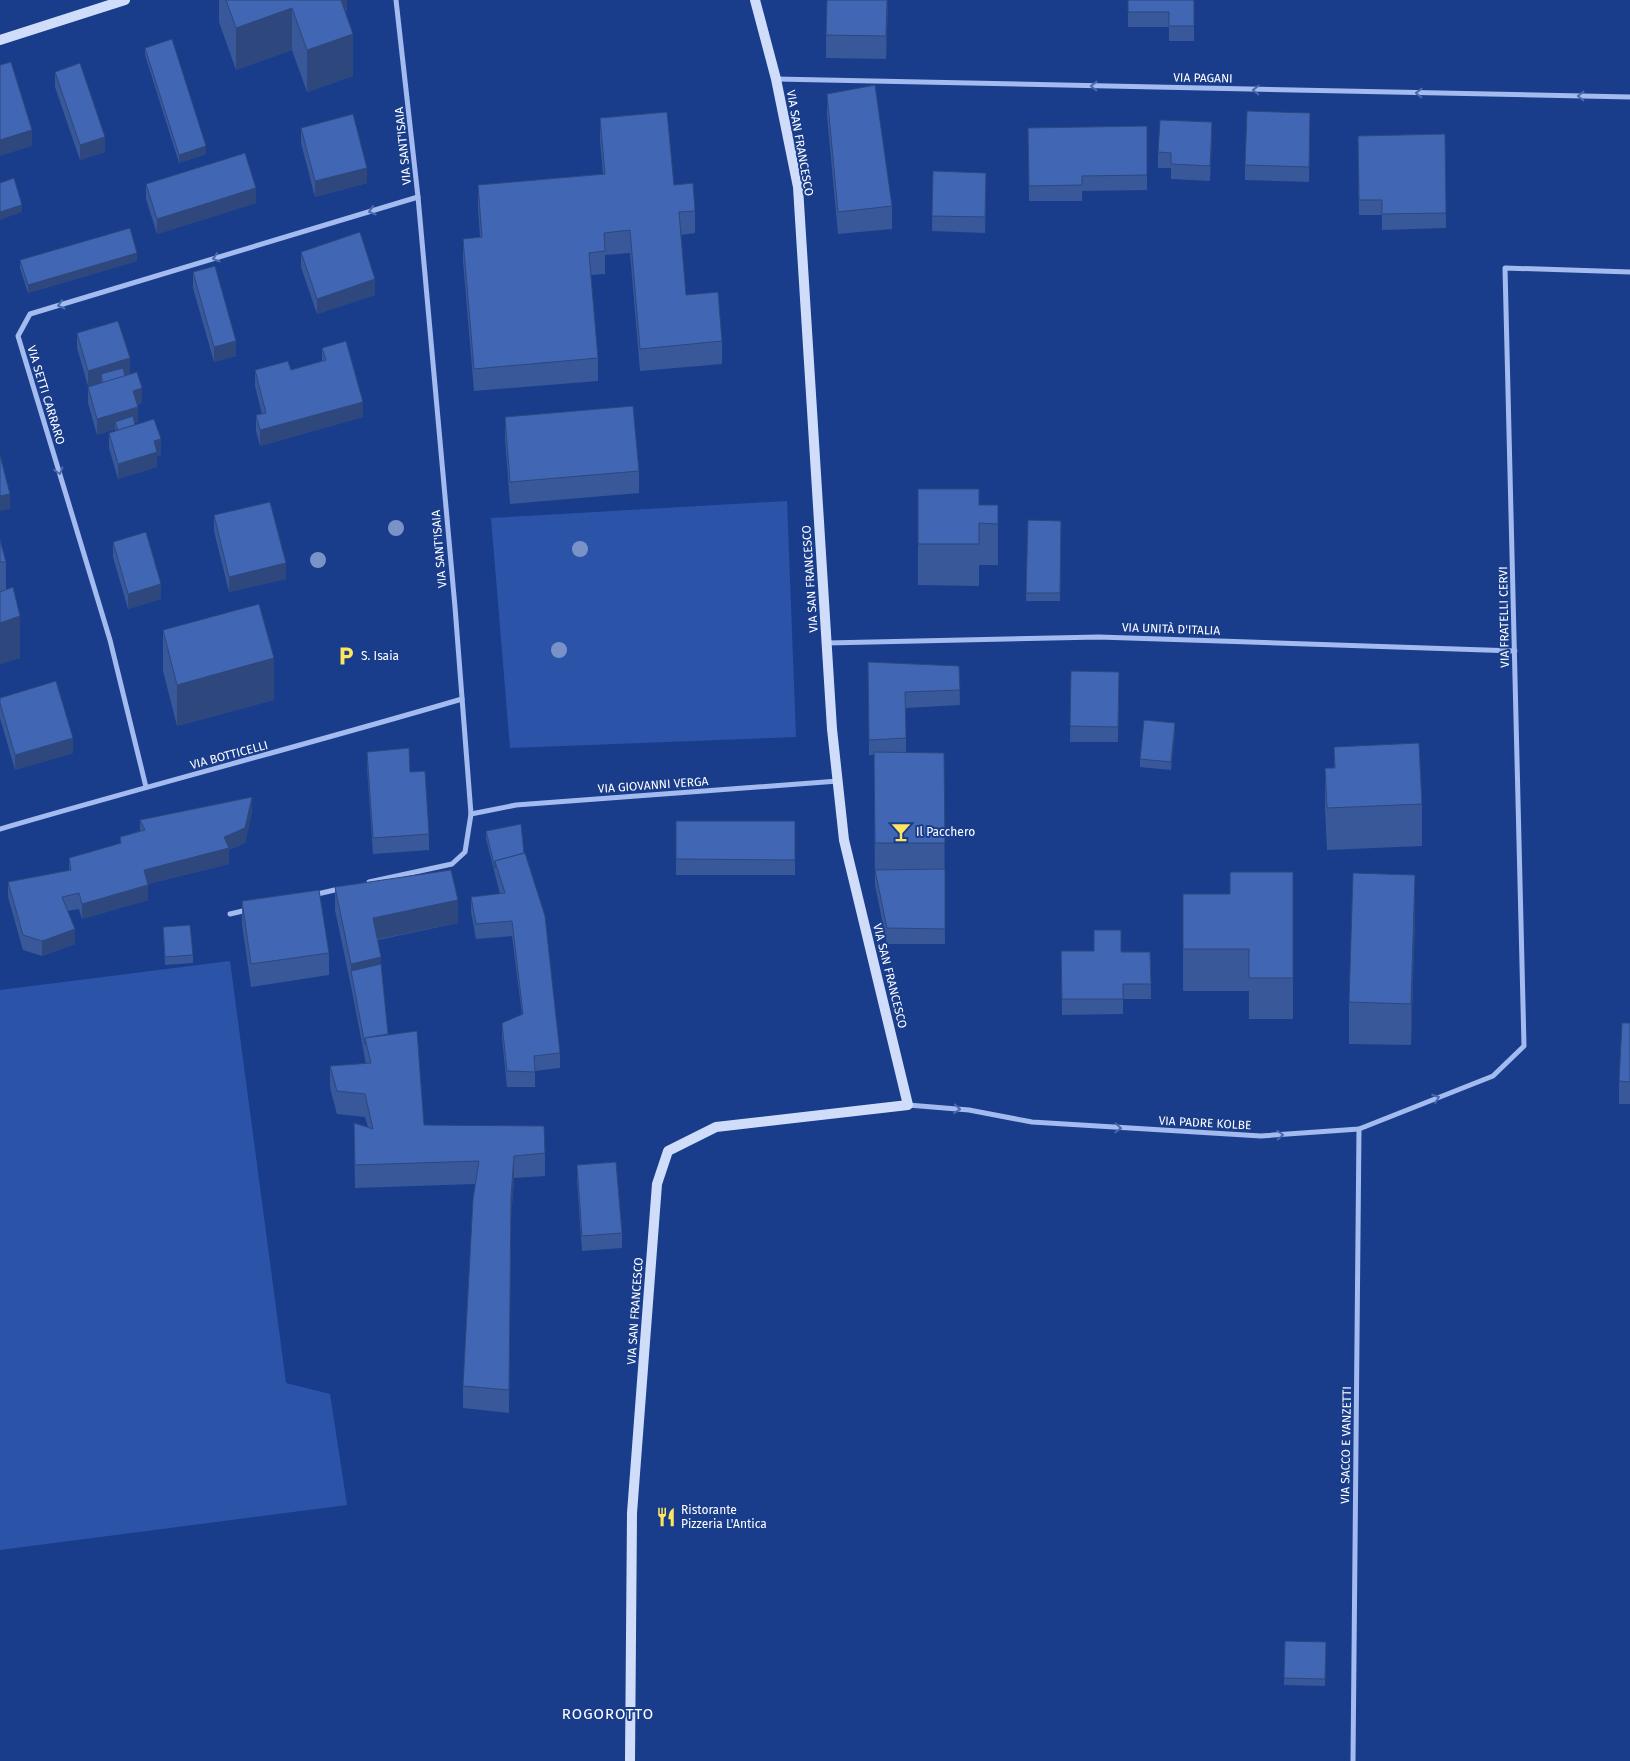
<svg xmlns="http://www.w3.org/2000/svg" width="1630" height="1761" font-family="'Fira Sans',sans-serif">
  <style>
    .green { fill: #2b54a9 }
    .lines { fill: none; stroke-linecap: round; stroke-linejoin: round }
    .street { stroke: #a3bbee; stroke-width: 5 }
    .secondary { stroke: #d0ddfa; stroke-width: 10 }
    .tree { fill: #7993c8 }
    .wall { fill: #38589a }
    .shaded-wall { fill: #2e477d }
    .building { fill: #4166b3; stroke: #2e477d }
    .oneway { stroke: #4969ae }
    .labels { text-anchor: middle; stroke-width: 4; stroke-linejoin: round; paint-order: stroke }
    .street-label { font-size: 12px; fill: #fff; stroke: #193d8b }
    .poi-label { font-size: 12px; fill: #fff; stroke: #193d8b; text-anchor: start }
    .quarter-label { font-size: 15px; letter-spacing: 1px; fill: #fff; stroke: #193d8b }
  </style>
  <rect width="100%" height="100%" fill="#193d8b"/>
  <g class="green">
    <polygon points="787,501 796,737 510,748 491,518"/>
    <polygon points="230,961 286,1383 330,1394 347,1505 0,1550 0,990"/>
  </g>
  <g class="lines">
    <g class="street">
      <polyline points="776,79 1630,97"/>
      <polyline points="827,643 1099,637 1515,651"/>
      <polyline points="146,787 110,640 18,336 30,314 418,197"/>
      <polyline points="471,814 516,805 838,781"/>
      <path d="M0,829C154,784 309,744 462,699"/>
      <polyline points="369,882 452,864 465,852 471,814 455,607 418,197 396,0"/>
      <polyline points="313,895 339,889"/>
      <polyline points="230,914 247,910"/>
      <polyline points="908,1105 969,1110 1032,1122 1261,1136 1359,1129 1493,1076 1524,1046 1505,268 1630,272"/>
      <polyline points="1353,1761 1359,1129"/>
    </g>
    <g class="secondary">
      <polyline points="0,40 125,0"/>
      <polyline points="630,1761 632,1513 657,1184 668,1151 716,1127 908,1105 844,840 832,729 798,187 776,79 755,0"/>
    </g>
  </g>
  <g class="tree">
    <circle cx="396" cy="528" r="8"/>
    <circle cx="580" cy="549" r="8"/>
    <circle cx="318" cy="560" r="8"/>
    <circle cx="559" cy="650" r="8"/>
  </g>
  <g class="wall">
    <polygon points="219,0 347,0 347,12 345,12 353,76 307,92 292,50 236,70 219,22"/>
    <polygon points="888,0 886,59 826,58 826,35"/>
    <polygon points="1128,0 1194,0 1194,41 1169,41 1169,27 1128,27"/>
    <polygon points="145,48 206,154 179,163 145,55"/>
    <polygon points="55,72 105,152 80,160 55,87"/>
    <polygon points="827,94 892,206 892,229 838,234 827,116"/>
    <polygon points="600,118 674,185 695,211 695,233 681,235 686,295 722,341 722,364 640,371 630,253 605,255 605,274 591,275 598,358 598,381 474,391 463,261 463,239 480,237 478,208 478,185 603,174 600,141"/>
    <polygon points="1147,126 1147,190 1082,191 1082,201 1029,201 1028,128"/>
    <polygon points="301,128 367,183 315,197 301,143"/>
    <polygon points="1310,128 1309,182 1245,180 1245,165"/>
    <polygon points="1445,134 1446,228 1382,230 1382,215 1359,215 1358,136"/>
    <polygon points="1212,137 1210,181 1171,179 1171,168 1158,168 1158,152"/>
    <polygon points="933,171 986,188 985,233 932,231"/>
    <polygon points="146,184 256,203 157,234 146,199"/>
    <polygon points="301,252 375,295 317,314 301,267"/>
    <polygon points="20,260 137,261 28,293 20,268"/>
    <polygon points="193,272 236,356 214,362 193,288"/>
    <polygon points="77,333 130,374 125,375 142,403 137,405 138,422 135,423 135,425 161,455 157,456 157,467 118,479 109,448 109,433 116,431 115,429 97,435 88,403 88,387 101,383 101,382 88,386 77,348"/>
    <polygon points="322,348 363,417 260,446 256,431 256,415 262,414 255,386 255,370 291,370 322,361"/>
    <polygon points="505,417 639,471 639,493 510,504 505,439"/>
    <polygon points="918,489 979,505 998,505 998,565 979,565 979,586 918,585"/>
    <polygon points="214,515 286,579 229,592 214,531"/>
    <polygon points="1028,520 1061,521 1060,601 1026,601"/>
    <polygon points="0,540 6,562 6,590 20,658 0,664"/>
    <polygon points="113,542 161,599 128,609 113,557"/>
    <polygon points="163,630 274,700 177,726 163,671"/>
    <polygon points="868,662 959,666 960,705 906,708 906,753 944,753 945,944 887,944 875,885 874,755 869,755"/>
    <polygon points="1071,671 1119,672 1118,742 1070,742"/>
    <polygon points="0,698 73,753 15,770 0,718"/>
    <polygon points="1175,731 1171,770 1140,767 1140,759"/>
    <polygon points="1334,747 1422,804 1422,846 1327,850 1325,810 1325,768 1334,768"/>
    <polygon points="367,752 410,772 429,834 429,850 373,854 367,767"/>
    <polygon points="252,812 245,843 229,850 229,864 148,884 148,900 82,919 79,909 67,911 75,944 42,956 23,950 8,897 8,882 69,870 69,858 120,844 120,837 140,831 140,820"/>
    <rect x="676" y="821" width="119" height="54"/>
    <polygon points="486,831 524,853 560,1053 560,1068 535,1071 535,1087 507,1087 502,1038 502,1023 522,1015 512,936 476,939 471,912 471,897 500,894 486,839"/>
    <polygon points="1293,872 1293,1019 1249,1019 1249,991 1183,991 1183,894 1230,894"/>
    <polygon points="335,887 458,923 378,940 381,964 388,1034 424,1125 545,1153 545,1176 514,1178 511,1219 509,1413 463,1408 463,1386 475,1184 355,1188 354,1123 368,1127 365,1117 337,1114 330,1088 330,1066 366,1064 351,986 335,910"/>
    <polygon points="242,901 329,953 329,975 251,987 242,924"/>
    <polygon points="1415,917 1411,1045 1349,1044 1349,1002"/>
    <polygon points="163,927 193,955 193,963 165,965"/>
    <polygon points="1061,951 1150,952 1151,999 1123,999 1123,1014 1062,1015"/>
    <polygon points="1630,1023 1630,1104 1619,1104 1619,1081"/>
    <polygon points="577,1165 622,1233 622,1248 582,1251 577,1181"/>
    <polygon points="1285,1641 1326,1642 1325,1686 1284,1685"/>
  </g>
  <g class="shaded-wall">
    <polygon points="332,0 347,0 347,12 332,17"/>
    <polygon points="887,0 888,0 886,59 886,36"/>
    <polygon points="292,8 292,50 236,70 236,28"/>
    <polygon points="353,34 353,76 307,92 307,50"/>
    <polygon points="1212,122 1212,137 1210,181 1210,166"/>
    <polygon points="32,130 32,146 0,156 0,140"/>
    <polygon points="105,137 105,152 80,160 80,145"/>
    <polygon points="206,146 206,154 179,163 179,155"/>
    <polygon points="367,168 367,183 315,197 315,181"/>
    <polygon points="256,188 256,203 157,234 157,219"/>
    <polygon points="22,205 22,212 0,220 0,212"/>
    <polygon points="137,253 137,261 28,293 28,285"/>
    <polygon points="375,279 375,295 317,314 317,299"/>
    <polygon points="236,341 236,356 214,362 214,347"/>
    <polygon points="130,358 130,374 103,382 101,374 101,382 88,386 88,371"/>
    <polygon points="142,388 142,403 133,406 133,391"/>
    <polygon points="363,402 363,417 260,446 260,430"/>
    <polygon points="138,407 138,422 117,429 115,422 115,429 97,435 97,419"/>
    <polygon points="161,439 161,455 157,456 157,467 118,479 118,464 154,441"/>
    <polygon points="10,494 10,509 0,511 0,496"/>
    <polygon points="286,563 286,579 229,592 229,577"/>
    <polygon points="161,584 161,599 128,609 128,594"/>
    <polygon points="20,616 20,658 0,664 0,623"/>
    <polygon points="274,658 274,700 177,726 177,685"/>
    <polygon points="1175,723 1175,731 1171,770 1171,762"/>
    <polygon points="73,738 73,753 15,770 15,755"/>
    <polygon points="252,797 252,812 245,843 229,850 229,864 144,885 144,870 224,837"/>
    <polygon points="1415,875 1415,917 1411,1045 1411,1004"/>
    <polygon points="148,885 148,900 82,919 82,904"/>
    <polygon points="458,900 458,923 373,940 373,918"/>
    <polygon points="75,929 75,944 42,956 42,941"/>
    <polygon points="381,957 381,979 351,971 351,964"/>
    <polygon points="514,1156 514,1178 511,1219 509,1413 511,1197"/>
  </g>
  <g class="building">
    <polygon points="226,0 341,0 353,34 307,50 292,8 236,28"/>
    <polygon points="827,0 887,0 886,36 826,35"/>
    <polygon points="1128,0 1194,0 1194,26 1169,26 1169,12 1128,12"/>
    <polygon points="172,39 206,146 179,155 145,48"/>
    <polygon points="11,62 32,130 0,140 0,65"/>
    <polygon points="80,63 105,137 80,145 55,72"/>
    <polygon points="875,85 892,206 838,212 827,94"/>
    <polygon points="1247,111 1310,113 1309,167 1245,165"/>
    <polygon points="667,112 674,185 693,183 695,211 679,212 686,295 718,292 722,341 640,349 630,230 604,233 605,251 589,253 598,358 474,369 463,239 482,237 478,185 605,174 600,118"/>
    <polygon points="353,114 367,168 315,181 301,128"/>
    <polygon points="1160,120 1212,122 1210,166 1171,164 1171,153 1158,152"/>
    <polygon points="1147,126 1147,175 1082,176 1082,185 1029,186 1028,128"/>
    <polygon points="1445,134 1446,213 1382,214 1382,200 1359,200 1358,136"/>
    <polygon points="245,153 256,188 157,219 146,184"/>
    <polygon points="933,171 986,173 985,217 932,216"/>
    <polygon points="14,178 22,205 0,212 0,183"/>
    <polygon points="130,228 137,253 28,285 20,260"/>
    <polygon points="360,232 375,279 317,299 301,252"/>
    <polygon points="215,266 236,341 214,347 193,272"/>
    <polygon points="118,321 130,358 88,371 77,333"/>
    <polygon points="346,341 363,402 260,430 256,415 266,413 255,370 288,361 291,370 326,360 322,348"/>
    <polygon points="123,368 125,376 103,383 101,374"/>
    <polygon points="137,372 142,388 133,391 138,407 97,419 88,387"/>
    <polygon points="633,406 639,471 510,482 505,417"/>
    <polygon points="133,416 135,425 118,430 115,422"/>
    <polygon points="154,419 161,439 154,441 157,452 118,464 109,433"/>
    <polygon points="0,455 10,494 0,496"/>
    <polygon points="918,489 979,489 979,505 998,505 998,524 979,523 979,544 918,544"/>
    <polygon points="270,502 286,563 229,577 214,515"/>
    <polygon points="1028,520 1061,521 1060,593 1026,593"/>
    <polygon points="146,532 161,584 128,594 113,542"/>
    <polygon points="0,540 6,562 0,562"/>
    <polygon points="13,587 20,616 0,623 0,592"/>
    <polygon points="259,604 274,658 177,685 163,630"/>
    <polygon points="868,662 959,666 960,690 905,692 906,738 869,740"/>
    <polygon points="1071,671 1119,672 1118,727 1070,726"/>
    <polygon points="56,681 73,738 15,755 0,703 0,698"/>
    <polygon points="1144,720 1175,723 1171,762 1140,759"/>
    <polygon points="1419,743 1422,804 1327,808 1325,768 1335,768 1334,747"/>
    <polygon points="409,748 410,772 425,771 429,834 373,838 367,752"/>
    <polygon points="874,752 944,753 945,843 875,843"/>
    <polygon points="252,797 245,828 224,837 229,848 144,870 148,885 82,904 79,893 62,897 75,929 42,941 23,935 8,882 71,870 69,858 121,843 120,837 145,830 140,820"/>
    <polygon points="676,821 795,821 795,860 676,859"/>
    <polygon points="521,824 524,853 495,861 495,868 486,831"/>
    <polygon points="525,853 545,916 560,1053 534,1056 535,1072 507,1071 502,1023 523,1014 512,921 476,924 471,897 505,893 495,861"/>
    <polygon points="945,869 945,929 887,928 875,870"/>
    <polygon points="451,870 458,900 373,918 381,957 351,964 335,887"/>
    <polygon points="1230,872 1293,872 1293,978 1249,978 1249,949 1183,949 1183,894 1230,894"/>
    <polygon points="1353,873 1415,875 1411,1004 1349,1002"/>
    <polygon points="319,890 329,953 251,964 242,901"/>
    <polygon points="190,925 193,955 165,957 163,927"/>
    <polygon points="1094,930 1121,930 1121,952 1150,952 1151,984 1123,984 1123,999 1062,999 1061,951 1094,951"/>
    <polygon points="381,964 388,1034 365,1038 365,1045 351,971"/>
    <polygon points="1622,1023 1630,1023 1630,1082 1619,1081"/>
    <polygon points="417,1031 424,1125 544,1126 545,1153 514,1156 511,1197 509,1390 463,1386 473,1199 479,1161 355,1165 354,1123 373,1129 365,1094 337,1091 330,1066 371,1063 365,1038"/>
    <polygon points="616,1162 622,1233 582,1236 577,1165"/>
    <polygon points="1285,1641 1326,1642 1325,1679 1284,1678"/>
  </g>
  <defs><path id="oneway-chevron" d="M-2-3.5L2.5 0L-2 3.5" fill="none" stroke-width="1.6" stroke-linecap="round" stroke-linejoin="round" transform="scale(1.25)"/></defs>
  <g class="oneway">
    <use href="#oneway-chevron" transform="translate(1094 86) rotate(-179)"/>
    <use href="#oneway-chevron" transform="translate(1256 90) rotate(-179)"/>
    <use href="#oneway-chevron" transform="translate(1419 93) rotate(-179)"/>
    <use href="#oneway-chevron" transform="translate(1581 96) rotate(-179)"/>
    <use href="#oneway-chevron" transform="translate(372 211) rotate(163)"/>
    <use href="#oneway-chevron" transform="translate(216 258) rotate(163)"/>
    <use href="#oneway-chevron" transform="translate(61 305) rotate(163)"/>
    <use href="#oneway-chevron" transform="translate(59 471) rotate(73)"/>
    <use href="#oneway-chevron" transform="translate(1436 1098) rotate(-20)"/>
    <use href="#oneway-chevron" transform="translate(957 1109) rotate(5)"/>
    <use href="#oneway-chevron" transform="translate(1118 1128) rotate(3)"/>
    <use href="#oneway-chevron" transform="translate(1280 1135) rotate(-4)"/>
  </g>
  <defs>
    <symbol id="parking-bare" viewBox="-9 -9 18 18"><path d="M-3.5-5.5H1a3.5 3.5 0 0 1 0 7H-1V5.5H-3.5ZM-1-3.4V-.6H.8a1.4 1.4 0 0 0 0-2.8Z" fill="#ffe45f" stroke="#193d8b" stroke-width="2.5" paint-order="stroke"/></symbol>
    <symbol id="bar-bare" viewBox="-9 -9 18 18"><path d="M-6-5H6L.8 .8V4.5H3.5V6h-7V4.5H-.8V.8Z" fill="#ffe45f" stroke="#193d8b" stroke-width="2.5" paint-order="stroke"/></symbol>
    <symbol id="restaurant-bare" viewBox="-9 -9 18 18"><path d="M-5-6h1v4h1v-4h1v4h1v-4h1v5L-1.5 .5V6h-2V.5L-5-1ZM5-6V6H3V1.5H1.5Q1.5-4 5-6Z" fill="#ffe45f" stroke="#193d8b" stroke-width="2.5" paint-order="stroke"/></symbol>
  </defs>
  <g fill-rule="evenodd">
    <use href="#parking-bare" x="332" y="642" width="28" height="28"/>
    <use href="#bar-bare" x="887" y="818" width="28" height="28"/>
    <use href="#restaurant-bare" x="652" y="1503" width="28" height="28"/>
  </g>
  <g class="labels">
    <g class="street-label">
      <text transform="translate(1203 78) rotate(1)" y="4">VIA PAGANI</text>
      <text transform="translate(800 143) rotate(80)" y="4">VIA SAN FRANCESCO</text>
      <text transform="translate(403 146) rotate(-96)" y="4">VIA SANT'ISAIA</text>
      <text transform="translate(46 395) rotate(73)" y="4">VIA SETTI CARRARO</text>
      <text transform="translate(439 549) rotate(-95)" y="4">VIA SANT'ISAIA</text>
      <text transform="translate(810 579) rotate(-94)" y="4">VIA SAN FRANCESCO</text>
      <text transform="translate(1504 617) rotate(-91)" y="4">VIA FRATELLI CERVI</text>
      <text transform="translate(1171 629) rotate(2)" y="4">VIA UNITÀ D'ITALIA</text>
      <text transform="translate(229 755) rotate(-15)" y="4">VIA BOTTICELLI</text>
      <text transform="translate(653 785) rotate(-4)" y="4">VIA GIOVANNI VERGA</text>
      <text transform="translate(890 976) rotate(76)" y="4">VIA SAN FRANCESCO</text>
      <text transform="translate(1205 1123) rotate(3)" y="4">VIA PADRE KOLBE</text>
      <text transform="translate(635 1311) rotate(-86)" y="4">VIA SAN FRANCESCO</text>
      <text transform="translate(1346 1445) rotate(-89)" y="4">VIA SACCO E VANZETTI</text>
    </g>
    <g class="poi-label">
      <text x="361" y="660">S. Isaia</text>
      <text x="916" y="836">Il Pacchero</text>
      <text x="681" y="1514">Ristorante<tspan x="681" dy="14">Pizzeria L'Antica</tspan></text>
    </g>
    <g class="quarter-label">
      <text x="608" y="1719">ROGOROTTO</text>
    </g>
  </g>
</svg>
